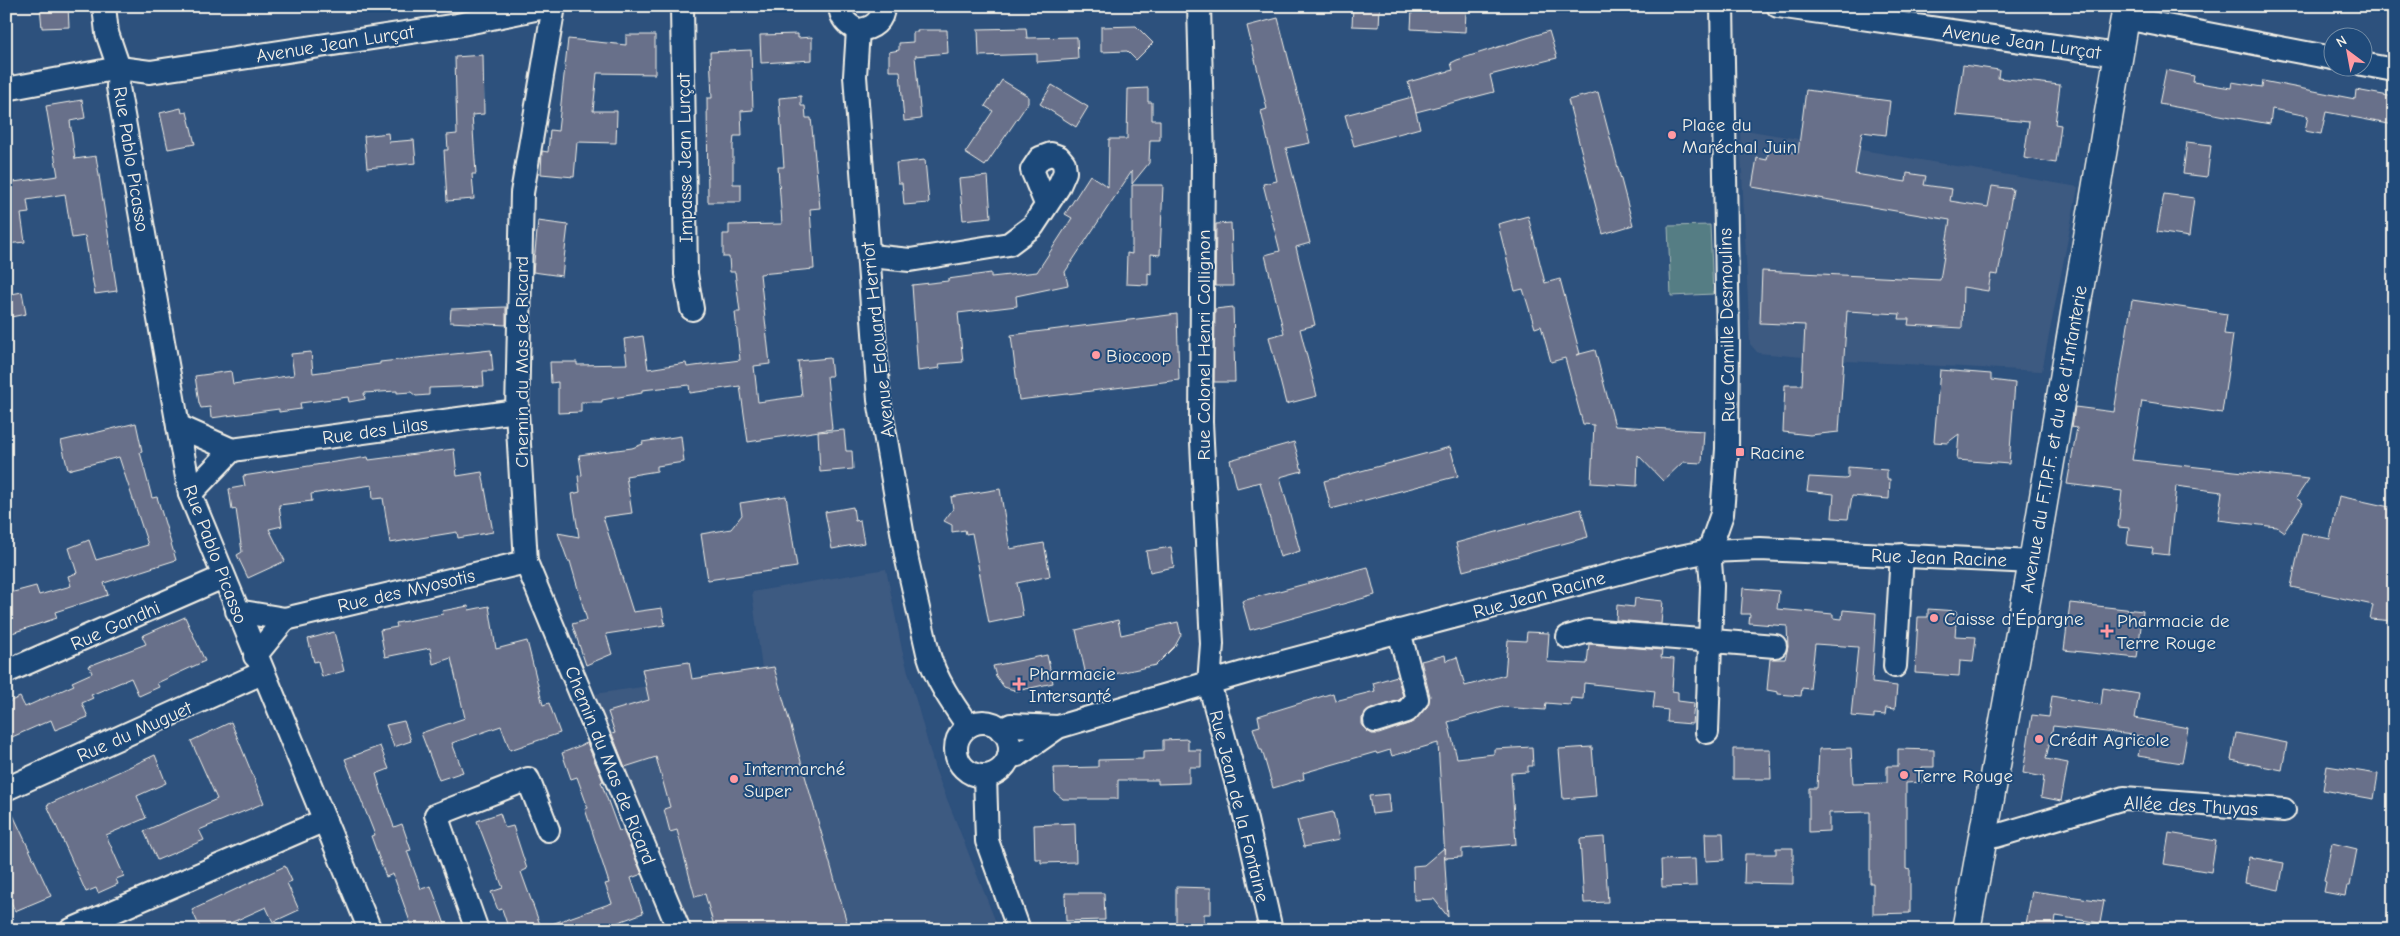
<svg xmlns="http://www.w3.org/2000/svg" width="2400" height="936" font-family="'Comic Neue',sans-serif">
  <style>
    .built { fill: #3e5a81 }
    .green { fill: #557d84; stroke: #a4b7b6 }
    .building { fill: #676f8a; stroke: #f4f1e8 }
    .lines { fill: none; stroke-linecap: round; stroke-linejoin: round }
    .minor-casing { stroke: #f4f1e8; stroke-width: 26 }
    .primary-casing { stroke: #f4f1e8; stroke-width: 31 }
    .minor { stroke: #1f4a7a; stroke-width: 22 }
    .primary { stroke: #1f4a7a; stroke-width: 28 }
    .poi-dot { fill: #ff9aa2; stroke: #1f4a7a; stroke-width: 2 }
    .labels { text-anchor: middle; stroke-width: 4; stroke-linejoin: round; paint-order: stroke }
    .street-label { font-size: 19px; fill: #f4f1e8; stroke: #1f4a7a }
    .poi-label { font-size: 19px; fill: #f4f1e8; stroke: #1f4a7a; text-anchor: start }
  </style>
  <rect width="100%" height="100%" fill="#2d517d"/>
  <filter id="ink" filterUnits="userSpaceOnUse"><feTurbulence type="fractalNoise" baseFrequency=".02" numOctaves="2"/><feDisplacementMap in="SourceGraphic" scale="10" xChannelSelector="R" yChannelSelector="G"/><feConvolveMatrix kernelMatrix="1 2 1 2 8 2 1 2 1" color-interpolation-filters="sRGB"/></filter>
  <g filter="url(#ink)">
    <g class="built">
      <polygon points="1740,129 2078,187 2042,371 1848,361 1758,353 1750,344"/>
      <polygon points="886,569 902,650 935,769 999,930 686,930 595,694 762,669 752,592"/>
    </g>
    <polygon class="green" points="1710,225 1713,294 1671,296 1668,226"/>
    <g class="building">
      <polygon points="40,6 68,6 69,27 42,28"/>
      <polygon points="1353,6 1380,7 1379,27 1352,26"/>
      <polygon points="1412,9 1466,11 1465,32 1411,29"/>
      <polygon points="1278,18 1310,143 1286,148 1310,243 1296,247 1315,325 1300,329 1317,396 1286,404 1269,337 1284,333 1265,255 1280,251 1263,184 1277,181 1261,111 1267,109 1247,26"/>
      <polygon points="1136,26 1153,43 1136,60 1127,51 1101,52 1101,27"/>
      <polygon points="1026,28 1027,38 1077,37 1078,59 1037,62 1037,54 979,56 978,29"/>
      <polygon points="917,30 947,30 948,53 915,56 921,119 904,121 900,71 889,71 889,52 899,50 899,43 913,42 913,32 918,32"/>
      <polygon points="1549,31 1557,58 1490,75 1494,92 1416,112 1408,82 1453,70 1451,63 1457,60"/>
      <polygon points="798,34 798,38 812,37 812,60 761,63 760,35"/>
      <polygon points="626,35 655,35 655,74 597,73 593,111 617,111 616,143 577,142 574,177 541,174 542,151 548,152 550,130 558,131 568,39 626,45"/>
      <polygon points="751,50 753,110 741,111 742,136 734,136 733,146 733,184 741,184 741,202 708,202 707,98 712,98 710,52"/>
      <polygon points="483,55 484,114 472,115 476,174 472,174 474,199 447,201 444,150 448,150 447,135 457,134 455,57"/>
      <polygon points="1963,65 1999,70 1998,78 2060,85 2055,124 2061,125 2056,163 2024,158 2029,122 1956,115"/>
      <polygon points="2166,70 2194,76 2193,82 2231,88 2232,82 2262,87 2263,81 2355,99 2356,90 2394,97 2394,125 2326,112 2321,134 2305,131 2308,116 2272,109 2270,124 2159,104"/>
      <polygon points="1002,80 1028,96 1028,103 985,166 965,153 993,111 985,106"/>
      <polygon points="1052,85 1088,107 1076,127 1040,104"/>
      <polygon points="1148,88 1148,102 1152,102 1152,120 1160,120 1160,140 1150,140 1149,163 1132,184 1132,171 1092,231 1065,272 1068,285 1016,296 1017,306 958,313 963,362 939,364 940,368 918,371 912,285 948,281 948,279 991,273 991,277 1037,272 1072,218 1065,214 1090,175 1108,187 1109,139 1127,139 1128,89"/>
      <polygon points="1806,90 1890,101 1886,135 1862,132 1855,174 1906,182 1907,173 1926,176 1924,185 1952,189 1950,201 1988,207 1992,186 2013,189 1998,275 1991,274 1988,291 1963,287 1962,328 1908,325 1909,319 1899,319 1900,314 1847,311 1839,432 1810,435 1783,432 1785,385 1802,385 1805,325 1760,323 1762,271 1940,280 1950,220 1752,187 1757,158 1767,160 1769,148 1798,153"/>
      <polygon points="1598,92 1633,225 1603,234 1568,100"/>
      <polygon points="801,96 801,106 805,106 806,118 811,118 820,208 810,209 814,269 760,274 770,364 754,366 758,402 802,396 798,361 830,358 832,376 827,376 832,429 748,442 740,386 690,393 689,385 642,390 642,393 602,400 602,402 581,402 581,412 558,413 558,382 551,383 550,362 577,362 577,365 627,364 624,339 643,336 648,369 686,363 687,367 740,360 735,312 740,312 735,272 730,272 729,257 723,257 723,234 729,234 729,225 782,224 778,167 784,167 779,98"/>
      <polygon points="1412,97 1420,128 1354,146 1345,115"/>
      <polygon points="82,100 85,118 70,121 75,159 96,156 117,291 95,294 85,236 72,238 65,194 27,200 29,213 21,214 25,242 6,244 6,183 58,176 46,106"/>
      <polygon points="181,108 182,113 187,112 195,144 168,149 160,113"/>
      <polygon points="388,133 389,142 414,140 416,163 367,168 364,136"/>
      <polygon points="2187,142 2211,145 2207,177 2183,174"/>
      <polygon points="925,160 929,203 904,205 902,183 898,183 896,163"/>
      <polygon points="988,176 991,217 963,220 959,179"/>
      <polygon points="1132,185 1163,185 1160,255 1151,254 1151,274 1148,273 1148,285 1126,284 1127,253 1132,254"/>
      <polygon points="2164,194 2194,198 2189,237 2157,232"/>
      <polygon points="1528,216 1545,283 1560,279 1580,354 1576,355 1595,350 1615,426 1704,431 1702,463 1683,462 1663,481 1638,455 1637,486 1591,483 1594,425 1583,424 1565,358 1551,362 1541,326 1535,328 1523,289 1515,291 1498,224"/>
      <polygon points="538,221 568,225 562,276 533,272"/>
      <polygon points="1231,223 1233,286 1215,286 1216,224"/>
      <polygon points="22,292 26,314 6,318 6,295"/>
      <polygon points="2132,300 2227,314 2224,334 2233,335 2222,413 2142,401 2132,460 2309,479 2296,498 2303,503 2284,532 2277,527 2218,520 2222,492 2176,486 2169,555 2152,553 2153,548 2127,545 2129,528 2118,527 2122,491 2067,484 2077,428 2072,427 2075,407 2114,412"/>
      <polygon points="506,307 506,325 450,322 451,309"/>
      <polygon points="1233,307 1235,382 1214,382 1215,309"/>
      <polygon points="1177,314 1179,380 1019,400 1011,335"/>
      <polygon points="491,350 493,371 483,371 484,386 429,388 429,395 416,396 411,392 397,393 397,391 364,393 365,399 349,402 348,397 300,403 301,409 279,412 279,409 211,418 210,407 201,408 199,403 195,376 231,371 233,384 294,375 291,354 311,352 313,373 380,364 380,362"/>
      <polygon points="1940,370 1991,374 1991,380 2015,383 2009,464 1957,460 1959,434 1947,443 1934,442"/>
      <polygon points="136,423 142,451 140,452 152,498 157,497 176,560 104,583 108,595 55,612 57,618 6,635 6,594 36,586 39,595 71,586 68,576 77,573 69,548 89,540 96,560 148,545 119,457 68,470 61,441"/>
      <polygon points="844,430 846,451 852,451 853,469 820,472 818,432"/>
      <polygon points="681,436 684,462 657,466 657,471 626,476 632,513 603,517 633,612 662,608 665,625 606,634 612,654 586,665 572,624 587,620 570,561 568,561 558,533 579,537 572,494 580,492 578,476 582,475 579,455 632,448 643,444 642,442"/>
      <polygon points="1294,442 1302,471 1280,477 1300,551 1280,557 1260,482 1237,488 1230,460"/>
      <polygon points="1450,447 1458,476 1331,509 1324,481"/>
      <polygon points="454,449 457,476 482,472 493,532 458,538 457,532 390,543 383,498 373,499 372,485 311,494 312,501 279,505 282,526 269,529 285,561 248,578 237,555 242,552 236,509 232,510 229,489 245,486 243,476 368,457 369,460"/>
      <polygon points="1848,467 1887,470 1887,479 1890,479 1889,499 1852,496 1848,519 1832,518 1834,494 1807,491 1809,477 1845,479 1848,478"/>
      <polygon points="1000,489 1010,549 1044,543 1050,576 1017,583 1023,616 989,623 972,533 966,534 965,530 952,532 952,525 944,521 953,509 951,497"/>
      <polygon points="786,496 797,567 708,580 701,534 731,529 742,515 740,503"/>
      <polygon points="2339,496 2394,508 2394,621 2370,619 2373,605 2291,587 2302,533 2330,539"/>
      <polygon points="853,507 855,521 860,520 864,543 832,549 825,512"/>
      <polygon points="1581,509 1588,537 1463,571 1456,543"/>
      <polygon points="1171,547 1174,567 1150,572 1146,551"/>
      <polygon points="1368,567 1375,595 1250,630 1242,601"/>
      <polygon points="1743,588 1779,591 1777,609 1833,614 1833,618 1842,619 1843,610 1876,613 1872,683 1897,686 1895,709 1886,708 1885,715 1874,714 1874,718 1851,716 1858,647 1815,644 1810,689 1802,688 1801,696 1778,694 1778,692 1767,690 1770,659 1785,659 1788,647 1787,626 1749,623 1750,614 1741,614"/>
      <polygon points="1635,598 1663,601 1661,624 1616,620 1617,605 1634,607"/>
      <polygon points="2070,603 2143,611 2137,658 2064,650"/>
      <polygon points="468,606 469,610 489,606 496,649 527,641 543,705 549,703 560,733 510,750 501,726 452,743 463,772 439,780 421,733 465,718 451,658 433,664 430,648 385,657 380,630 397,627 396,623 443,614 442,611"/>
      <polygon points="1928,609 1957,611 1955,636 1976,637 1973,662 1960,661 1959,676 1915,673 1918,617 1928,617"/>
      <polygon points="185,617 205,661 157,683 159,687 139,696 131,678 91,695 93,698 82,703 88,717 55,730 51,720 12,737 6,723 6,703 20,697 25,707 74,685 72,682 92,673 89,666 146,644 142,636"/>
      <polygon points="1118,620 1121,635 1178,622 1181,635 1175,646 1156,665 1087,680 1076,630"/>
      <polygon points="334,632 344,671 322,677 318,661 314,662 308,639"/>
      <polygon points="1527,632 1549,633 1547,662 1587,664 1589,644 1662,650 1661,658 1674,659 1672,691 1678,692 1678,701 1694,703 1692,724 1667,722 1668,710 1653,708 1655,691 1584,683 1583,699 1571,698 1570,705 1546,703 1545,710 1502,707 1448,722 1457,758 1494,754 1494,749 1532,747 1533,766 1528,766 1528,772 1511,773 1516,844 1462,849 1462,857 1445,858 1438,743 1392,756 1390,750 1377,754 1376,752 1303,773 1304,779 1273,788 1262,750 1260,750 1253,728 1260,726 1258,716 1333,693 1335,701 1375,691 1373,683 1397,676 1403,696 1399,700 1371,709 1362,718 1362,724 1366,730 1372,734 1379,734 1411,723 1427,707 1430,696 1421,661 1445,655 1446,661 1457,657 1465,686 1505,675 1508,640 1526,641"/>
      <polygon points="1047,655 1053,683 1017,691 1004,687 996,676 993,666"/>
      <polygon points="689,662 692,679 774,667 849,930 715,930 705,894 695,897 677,830 670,832 664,809 670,807 656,757 625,767 612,734 615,733 608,712 649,700 642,669"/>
      <polygon points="2103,688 2139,694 2135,718 2188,728 2182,763 2138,756 2142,736 2053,726 2046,759 2068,763 2061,801 2041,797 2044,777 2023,773 2032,715 2049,717 2052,696 2101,705"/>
      <polygon points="404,721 411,741 394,747 386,725"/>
      <polygon points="231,722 264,803 199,830 204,840 157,860 144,831 217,799 191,741"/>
      <polygon points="2236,733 2287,743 2282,770 2231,760"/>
      <polygon points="1188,739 1188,750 1201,750 1201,767 1189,767 1189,783 1158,784 1158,780 1118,780 1118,799 1063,799 1055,792 1054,768 1098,767 1098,760 1143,759 1143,751 1163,750 1163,740"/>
      <polygon points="587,743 603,781 601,782 619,831 623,830 642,874 631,878 643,913 598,930 543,930 543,927 612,903 605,884 609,883 585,809 588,808 577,777 571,779 562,753"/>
      <polygon points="380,746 389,769 376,774 382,794 394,827 402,824 411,850 407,851 421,889 431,886 447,930 413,930 393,874 386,877 371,836 375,835 345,759"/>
      <polygon points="1592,747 1596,796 1563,799 1559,749"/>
      <polygon points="1851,748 1853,784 1887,783 1887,766 1898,766 1898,749 1934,750 1934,767 1922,767 1922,782 1906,783 1906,869 1910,870 1910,913 1873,914 1873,883 1870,883 1870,812 1829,813 1829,831 1809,832 1809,788 1817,788 1819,749"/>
      <polygon points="1733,749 1770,749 1771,779 1733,779"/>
      <polygon points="155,755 166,783 137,796 146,818 106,835 124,876 116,879 118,884 98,893 96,888 86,892 47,805"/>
      <polygon points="2327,766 2378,774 2374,799 2323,790"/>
      <polygon points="1388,794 1390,812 1372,814 1369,796"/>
      <polygon points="7,802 51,896 15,911 6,891"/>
      <polygon points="1333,812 1339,840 1304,847 1297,820"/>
      <polygon points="500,813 505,828 513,826 527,869 521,872 542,930 509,930 502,909 498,910 491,892 503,888 477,821"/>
      <polygon points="1075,823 1076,862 1041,863 1041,859 1035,859 1034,825"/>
      <polygon points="1705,833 1723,833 1724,860 1706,861"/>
      <polygon points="2169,833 2216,841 2211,872 2164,864"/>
      <polygon points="1604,837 1608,902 1584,903 1580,839"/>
      <polygon points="2332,843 2357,849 2350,886 2347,886 2345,896 2324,892 2326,882 2324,881"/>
      <polygon points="1444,848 1448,917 1434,899 1414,900 1413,866 1424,865"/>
      <polygon points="1776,848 1793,848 1793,884 1744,883 1745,854 1776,854"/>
      <polygon points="2249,857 2284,863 2279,890 2245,883"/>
      <polygon points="1695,859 1696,886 1662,887 1661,860"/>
      <polygon points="285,866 292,881 287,883 299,910 273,922 266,907 215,930 201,930 192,910"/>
      <polygon points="1176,887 1211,888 1211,914 1204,914 1204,930 1176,930"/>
      <polygon points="2032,891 2104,901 2100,923 2056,916 2054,930 2025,930"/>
      <polygon points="1065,893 1104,893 1105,920 1066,921"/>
    </g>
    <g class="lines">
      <defs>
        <g id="minor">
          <polyline points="104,6 107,33 119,68 118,87 190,494 370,930"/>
          <polyline points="554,6 522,193 517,411 526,562 679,930"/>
          <polyline points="682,6 686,274 692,309"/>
          <path d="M840,6C841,19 847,25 858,30C873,29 883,21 883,6"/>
          <polyline points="1199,6 1203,160 1201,422 1212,644 1209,683 1243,807 1271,930"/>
          <polyline points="1778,6 2118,55"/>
          <polyline points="2125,18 2332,58"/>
          <path d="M858,30L855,76L879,400L907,560L928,653C936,680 952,703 968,726"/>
          <polyline points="2362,64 2394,70"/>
          <polyline points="6,89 119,68 150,72 457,25 550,6"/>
          <polyline points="870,256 910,260 1009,244 1033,226 1058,188 1065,172 1064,163 1059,157 1051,154 1040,158 1032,170 1046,204"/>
          <polyline points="178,426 232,450 190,494"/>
          <polyline points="232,450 517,411"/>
          <polyline points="237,611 285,619 255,656"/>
          <polyline points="285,619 526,562"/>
          <polyline points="1568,637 1588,631 1775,646"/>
          <polyline points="1895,666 1902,555"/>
          <polyline points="6,672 223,577"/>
          <polyline points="1375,721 1407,711 1417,699 1399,631"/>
          <circle cx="983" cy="749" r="27"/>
          <polyline points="1001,730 1011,725 1058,727"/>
          <polyline points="1707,732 1712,586 1709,551 1722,514 1727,449 1728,342 1722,6"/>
          <polyline points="1009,756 1018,755 1058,727 1129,706 1257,669 1675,558 1709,551 1760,549 2033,562"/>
          <polyline points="985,776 987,841 1019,930"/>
          <polyline points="6,789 262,673"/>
          <polyline points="1983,834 1996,836 2124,798 2284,810"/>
          <polyline points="71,930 325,820"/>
          <polyline points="477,930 436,815 528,779 548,830"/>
        </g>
        <polyline id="primary" points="1966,930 2033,562 2127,6"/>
      </defs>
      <use href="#minor" class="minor-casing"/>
      <use href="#primary" class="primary-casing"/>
      <use href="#minor" class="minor"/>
      <use href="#primary" class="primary"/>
    </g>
  </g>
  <g class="poi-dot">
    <circle cx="1672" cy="135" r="5"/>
    <circle cx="1096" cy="355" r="5"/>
    <rect x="1735" y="447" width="10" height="10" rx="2.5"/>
    <circle cx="1934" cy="618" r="5"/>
    <path d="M2104.5 623.5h5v5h5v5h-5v5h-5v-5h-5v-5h5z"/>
    <path d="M1016.5 676.5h5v5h5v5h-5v5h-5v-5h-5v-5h5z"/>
    <circle cx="2039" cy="739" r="5"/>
    <circle cx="1904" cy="775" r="5"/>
    <circle cx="734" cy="779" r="5"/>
  </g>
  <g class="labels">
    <g class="street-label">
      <text transform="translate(2022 41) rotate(8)" y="7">Avenue Jean Lurçat</text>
      <text transform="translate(335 43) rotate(-9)" y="7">Avenue Jean Lurçat</text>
      <text transform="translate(684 158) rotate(-91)" y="7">Impasse Jean Lurçat</text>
      <text transform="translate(132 159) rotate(81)" y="7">Rue Pablo Picasso</text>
      <text transform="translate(1726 325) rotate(-91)" y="7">Rue Camille Desmoulins</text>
      <text transform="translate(877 340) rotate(-96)" y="7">Avenue Edouard Herriot</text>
      <text transform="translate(1203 345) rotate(-90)" y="7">Rue Colonel Henri Collignon</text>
      <text transform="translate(521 362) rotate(-90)" y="7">Chemin du Mas de Ricard</text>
      <text transform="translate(375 430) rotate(-8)" y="7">Rue des Lilas</text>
      <text transform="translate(2053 439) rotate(-80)" y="7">Avenue du F.T.P.F. et du 8e d'Infanterie</text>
      <text transform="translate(216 554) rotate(69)" y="7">Rue Pablo Picasso</text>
      <text transform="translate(1939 557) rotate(2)" y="7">Rue Jean Racine</text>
      <text transform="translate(406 590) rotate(-13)" y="7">Rue des Myosotis</text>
      <text transform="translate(1539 594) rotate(-15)" y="7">Rue Jean Racine</text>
      <text transform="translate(115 625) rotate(-24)" y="7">Rue Gandhi</text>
      <text transform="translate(134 731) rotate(-24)" y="7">Rue du Muguet</text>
      <text transform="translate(611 765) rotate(68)" y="7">Chemin du Mas de Ricard</text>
      <text transform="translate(2191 805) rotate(3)" y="7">Allée des Thuyas</text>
      <text transform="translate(1240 806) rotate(76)" y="7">Rue Jean de la Fontaine</text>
    </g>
    <g class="poi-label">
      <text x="1682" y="131">Place du<tspan x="1682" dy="22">Maréchal Juin</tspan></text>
      <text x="1106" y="362">Biocoop</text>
      <text x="1750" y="459">Racine</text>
      <text x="1944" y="625">Caisse d'Épargne</text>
      <text x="2117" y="627">Pharmacie de<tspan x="2117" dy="22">Terre Rouge</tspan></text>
      <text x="1029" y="680">Pharmacie<tspan x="1029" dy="22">Intersanté</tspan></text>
      <text x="2049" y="746">Crédit Agricole</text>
      <text x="744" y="775">Intermarché<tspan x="744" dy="22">Super</tspan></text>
      <text x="1914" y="782">Terre Rouge</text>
    </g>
  </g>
  <rect width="2400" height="936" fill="none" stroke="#1f4a7a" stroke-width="25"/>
  <rect x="12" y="12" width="2375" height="911" fill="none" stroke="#f4f1e8" stroke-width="2" filter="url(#ink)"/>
  <g transform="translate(2348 52) rotate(328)"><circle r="24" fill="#1f4a7a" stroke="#748da6"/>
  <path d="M0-4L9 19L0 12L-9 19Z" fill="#ff9aa2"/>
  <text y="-8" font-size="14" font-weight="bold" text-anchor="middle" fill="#f4f1e8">N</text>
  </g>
</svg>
